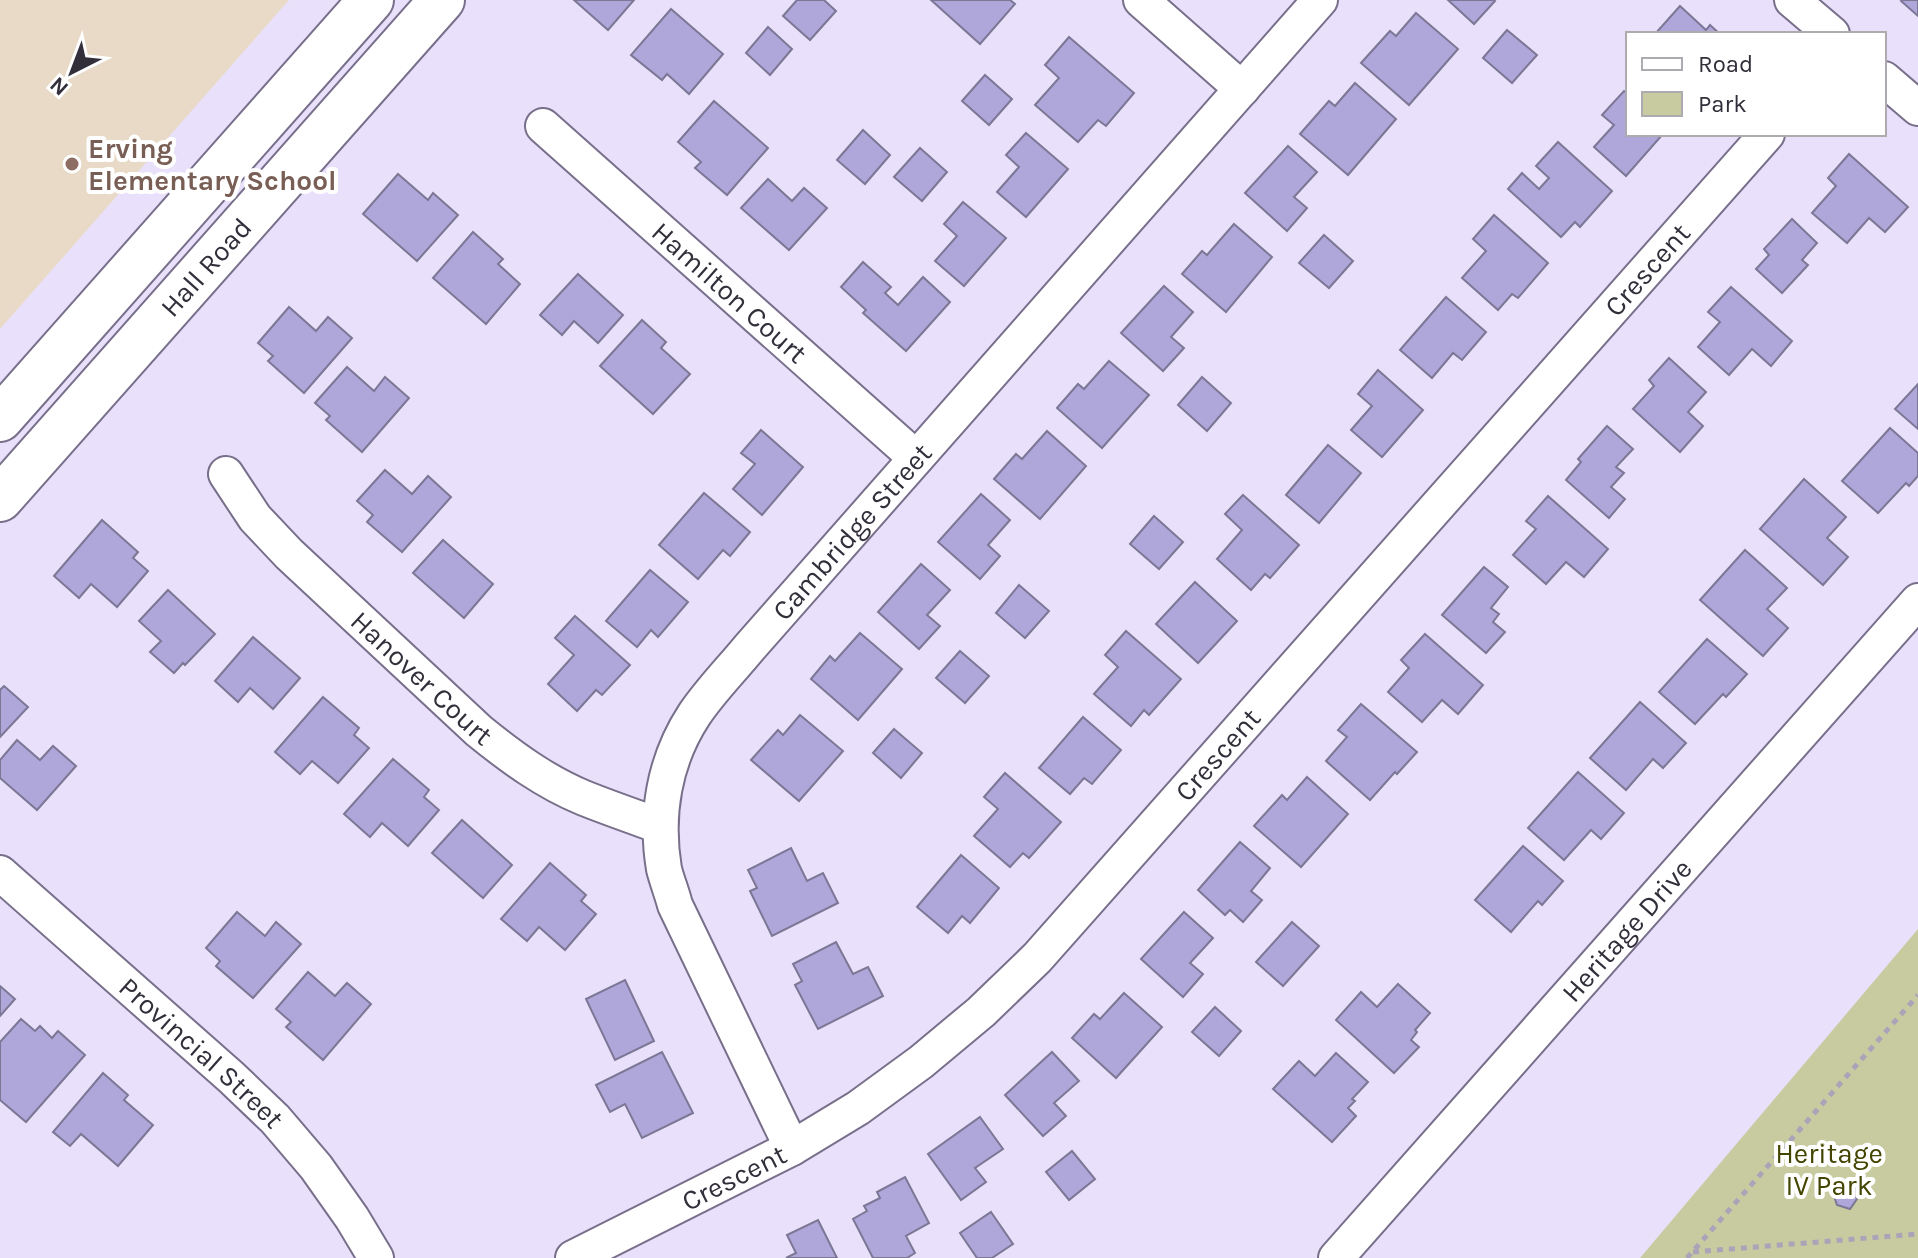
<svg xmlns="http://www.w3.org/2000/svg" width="1918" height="1258" font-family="Karla,sans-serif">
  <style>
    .education { fill: #e8dac7 }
    .green { fill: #c8cba0 }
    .building { fill: #afa6da; stroke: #7c7795; stroke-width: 2 }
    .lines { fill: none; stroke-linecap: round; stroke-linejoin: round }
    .street-casing { stroke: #786f8b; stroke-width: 38 }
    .secondary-casing { stroke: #786f8b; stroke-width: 48 }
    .path { stroke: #aaa4b9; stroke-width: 5; stroke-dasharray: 6 6; stroke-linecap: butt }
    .street { stroke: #fff; stroke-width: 34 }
    .secondary { stroke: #fff; stroke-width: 44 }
    .education-dot { fill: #8d6e63; stroke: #fff; stroke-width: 3 }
    .labels { text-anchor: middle; stroke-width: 8; stroke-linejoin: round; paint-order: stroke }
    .education-label { font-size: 28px; font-weight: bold; fill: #785e54; stroke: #fff; text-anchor: start }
    .street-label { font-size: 28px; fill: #322e3a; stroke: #fff }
    .park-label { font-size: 28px; fill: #444500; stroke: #fff }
  </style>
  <rect width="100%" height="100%" fill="#e9e1fb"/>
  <polygon class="education" points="0,0 289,0 0,329"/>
  <polygon class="green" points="1918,929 1918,1258 1640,1258"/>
  <g class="building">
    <polygon points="574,0 634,0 608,30"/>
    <polygon points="797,0 824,0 836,11 810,40 783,16"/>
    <polygon points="931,0 1010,0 1015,4 980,44"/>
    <polygon points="1448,0 1494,0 1495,1 1474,24"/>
    <polygon points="1902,0 1918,0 1918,16 1901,1"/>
    <polygon points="1680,6 1706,30 1710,25 1720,34 1655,34"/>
    <polygon points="671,9 723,54 689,94 667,74 662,80 631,55"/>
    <polygon points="1416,13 1458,49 1409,105 1361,63 1390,31 1396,36"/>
    <polygon points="768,27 792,49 770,75 746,53"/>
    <polygon points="1507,30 1537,55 1512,83 1483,58"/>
    <polygon points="1069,37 1134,93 1106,126 1098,120 1078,142 1035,105 1059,78 1045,65"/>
    <polygon points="985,75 1012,99 989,125 962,101"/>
    <polygon points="1355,83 1396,119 1348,175 1300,134 1329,101 1335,106"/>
    <polygon points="1624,91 1628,94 1628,134 1663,134 1626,176 1594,147 1614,125 1602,115"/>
    <polygon points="714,101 768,148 727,195 695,168 701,162 678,142"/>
    <polygon points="863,130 890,155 865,184 837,160"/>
    <polygon points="1026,133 1068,169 1026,217 997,192 1019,167 1006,155"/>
    <polygon points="1558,142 1612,191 1580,227 1575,222 1561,237 1508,189 1522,173 1539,189 1549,178 1536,166"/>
    <polygon points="1288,146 1317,172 1294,197 1307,208 1287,231 1245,193"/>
    <polygon points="920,148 947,172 922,201 894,177"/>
    <polygon points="1849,154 1908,207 1885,232 1869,218 1847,243 1812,213 1836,186 1828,178"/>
    <polygon points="398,174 428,200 433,193 458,215 417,261 363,214"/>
    <polygon points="768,179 792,201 804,188 827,208 789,250 741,208"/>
    <polygon points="963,202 1006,238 964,286 935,261 957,236 944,224"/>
    <polygon points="1494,215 1548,263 1518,298 1512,294 1498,310 1462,278 1486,251 1473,239"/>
    <polygon points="1792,219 1817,243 1802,260 1808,265 1782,293 1756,269 1769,255 1764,249"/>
    <polygon points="1234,224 1272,257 1226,312 1182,274 1202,251 1207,255"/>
    <polygon points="473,232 503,259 498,264 520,284 486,324 433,278"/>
    <polygon points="1324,235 1353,261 1329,288 1299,263"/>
    <polygon points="863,262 891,287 885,293 898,305 923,277 950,302 906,351 863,313 866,310 841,287"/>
    <polygon points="578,274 623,315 598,343 574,321 562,335 540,315"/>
    <polygon points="1164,286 1193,312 1171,337 1184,348 1163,371 1121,333"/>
    <polygon points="1731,287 1792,341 1771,366 1752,349 1729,375 1698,347 1720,322 1708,312"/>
    <polygon points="1446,297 1486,332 1462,360 1453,353 1432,378 1400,350"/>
    <polygon points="289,307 316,331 328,317 352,338 304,393 268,361 273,356 258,343"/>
    <polygon points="642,320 666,342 661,348 690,374 653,414 600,366"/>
    <polygon points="1669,358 1706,392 1688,412 1703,426 1680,452 1633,409 1654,386 1649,380"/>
    <polygon points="1109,361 1149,395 1102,448 1057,408 1078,384 1084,389"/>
    <polygon points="347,367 374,391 385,377 409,398 362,452 326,420 330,416 315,403"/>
    <polygon points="1378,370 1423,410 1382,457 1351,430 1372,406 1358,394"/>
    <polygon points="1202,377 1231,403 1207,431 1178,405"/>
    <polygon points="1918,384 1918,429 1895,409"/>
    <polygon points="1607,426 1633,449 1616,467 1624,473 1611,487 1625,499 1609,518 1566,480 1581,462 1578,459"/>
    <polygon points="1890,428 1918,453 1918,476 1909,486 1906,483 1878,513 1842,481"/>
    <polygon points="761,430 803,467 762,515 733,489 755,464 741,453"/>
    <polygon points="1047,431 1086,466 1040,519 994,479 1016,454 1022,459"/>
    <polygon points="1328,445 1361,473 1319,523 1286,495"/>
    <polygon points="385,470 412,494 428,476 451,497 402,552 367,522 373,515 357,501"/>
    <polygon points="1804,479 1846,517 1827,538 1848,557 1823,585 1760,529"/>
    <polygon points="704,493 750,532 730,556 723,550 698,579 659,545"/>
    <polygon points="981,494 1010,520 988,545 1000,556 980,579 938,542"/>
    <polygon points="1243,495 1299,545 1270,578 1265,574 1251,590 1217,559 1242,530 1225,514"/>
    <polygon points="1548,496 1608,549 1584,577 1566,562 1546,584 1513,555 1536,529 1526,521"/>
    <polygon points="1154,516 1183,542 1159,569 1130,544"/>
    <polygon points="102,520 138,552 133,558 148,571 117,607 91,584 79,598 54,576"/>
    <polygon points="443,540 493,584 464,618 413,573"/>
    <polygon points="1745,550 1787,588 1767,609 1788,628 1763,656 1700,600"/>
    <polygon points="921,564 950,590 927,615 940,626 919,649 878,612"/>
    <polygon points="1484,567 1508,587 1491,608 1499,614 1493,622 1505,632 1486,653 1442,615"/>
    <polygon points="650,570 688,602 658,637 651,630 637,647 606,621"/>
    <polygon points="1195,582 1237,621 1198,663 1156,624"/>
    <polygon points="1019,585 1049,611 1025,638 996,613"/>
    <polygon points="168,590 215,634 185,665 183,663 174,673 150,652 161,641 139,621"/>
    <polygon points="575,616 630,665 602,695 596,690 577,711 548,684 574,655 555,638"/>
    <polygon points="1126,631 1181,679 1149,715 1144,710 1131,726 1094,694 1118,667 1105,655"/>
    <polygon points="860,633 902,669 858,720 811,679 830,656 835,661"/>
    <polygon points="1425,634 1483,685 1458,714 1442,700 1422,722 1388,692 1409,668 1401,660"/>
    <polygon points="253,637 300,678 273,709 250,688 238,702 215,681"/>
    <polygon points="1707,639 1747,674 1726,697 1723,694 1695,724 1659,692"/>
    <polygon points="960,651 989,676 965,703 936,678"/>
    <polygon points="4,686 28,707 0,737 0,690"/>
    <polygon points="323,697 359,728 354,735 369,748 338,783 312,761 300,774 275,752"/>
    <polygon points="1640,702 1686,743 1663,768 1653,759 1626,790 1590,758"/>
    <polygon points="1361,704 1417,752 1397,774 1395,772 1370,800 1326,761 1347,737 1338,730"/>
    <polygon points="800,715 843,751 799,801 751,760 778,730 783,735"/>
    <polygon points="1083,717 1121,750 1092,784 1084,778 1070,794 1039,768"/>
    <polygon points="894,729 922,753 901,778 873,753"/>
    <polygon points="17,740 40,760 53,746 76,766 37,810 0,778 0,760"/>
    <polygon points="393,759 429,790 424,797 439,810 408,846 382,823 370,837 344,814"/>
    <polygon points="1578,772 1624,813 1601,839 1591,830 1564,860 1528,828"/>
    <polygon points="1005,773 1061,822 1029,858 1023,853 1010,867 974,836 998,809 984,797"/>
    <polygon points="1307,777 1348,814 1301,867 1254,826 1282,795 1287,800"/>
    <polygon points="462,820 512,865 483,898 432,853"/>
    <polygon points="1240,842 1270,868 1251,891 1262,900 1243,922 1230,910 1225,915 1198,890"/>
    <polygon points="1523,846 1563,881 1542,905 1538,901 1511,932 1475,900"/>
    <polygon points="791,848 807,881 823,873 838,903 772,936 750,891 757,888 748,870"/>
    <polygon points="961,855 999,888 970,923 962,916 948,933 917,907"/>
    <polygon points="550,863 586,895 581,901 596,914 565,950 539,927 527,941 501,919"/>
    <polygon points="237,912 265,936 276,922 301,944 253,998 216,966 220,961 206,948"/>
    <polygon points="1184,912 1213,938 1190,963 1203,974 1183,997 1141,959"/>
    <polygon points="1292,922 1319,946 1283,986 1256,962"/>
    <polygon points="836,942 853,974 868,967 883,996 818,1029 795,985 802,981 793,964"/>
    <polygon points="308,972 335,996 347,983 371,1004 323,1060 286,1027 291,1022 276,1009"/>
    <polygon points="625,980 654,1041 615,1060 586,999"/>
    <polygon points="1398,984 1430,1013 1415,1030 1417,1032 1411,1040 1419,1047 1394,1073 1336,1020 1361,992 1377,1007"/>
    <polygon points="0,986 15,999 0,1016"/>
    <polygon points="1124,993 1162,1027 1116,1078 1072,1038 1094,1014 1100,1019"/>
    <polygon points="1215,1007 1241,1031 1219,1056 1192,1032"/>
    <polygon points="21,1019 35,1031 40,1026 52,1038 58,1031 85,1055 26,1122 0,1100 0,1042"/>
    <polygon points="662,1052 693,1113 642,1138 625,1104 610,1112 596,1085"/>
    <polygon points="1052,1052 1079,1081 1054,1103 1066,1116 1043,1136 1005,1095"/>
    <polygon points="1336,1053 1368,1082 1352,1099 1355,1101 1348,1108 1356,1116 1332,1142 1273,1089 1299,1061 1315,1076"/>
    <polygon points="103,1073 128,1095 124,1100 153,1125 118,1166 81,1134 70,1146 53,1132"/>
    <polygon points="980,1117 1003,1149 975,1168 986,1182 961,1200 928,1154"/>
    <polygon points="1072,1151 1095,1179 1069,1200 1046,1172"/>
    <polygon points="905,1177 929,1223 906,1236 915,1253 907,1258 873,1258 853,1219 867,1211 864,1206 880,1198 877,1192"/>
    <polygon points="1841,1181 1855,1184 1857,1199 1850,1209 1837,1205 1832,1190"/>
    <polygon points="991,1212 1013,1244 992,1258 977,1258 960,1233"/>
    <polygon points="818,1220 837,1258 786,1258 796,1253 787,1235"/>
  </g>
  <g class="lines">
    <defs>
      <g id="street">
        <polyline points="1141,0 1242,89"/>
        <polyline points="1792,0 1832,34"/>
        <polyline points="1884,79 1918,108"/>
        <path id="s1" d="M543,126L916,458"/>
        <path id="s2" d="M226,474L255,518L289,554L479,731C511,757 545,782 584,798C609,808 635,817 660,826"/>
        <path id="s3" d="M0,873L231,1077L275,1119L316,1167L352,1218L376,1258"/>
        <path id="s4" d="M792,1148L675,905C672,893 667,881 664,869C655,815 664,761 694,715C710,691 731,670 749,648L1320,0"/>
        <path id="s5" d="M573,1258L792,1148L858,1108L921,1062L981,1012L1037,958L1767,134"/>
        <path id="s6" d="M1336,1258L1918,601"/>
      </g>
      <g id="secondary">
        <polyline points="0,419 371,0"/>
        <path id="s7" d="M0,499L442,0"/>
      </g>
    </defs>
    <use href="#street" class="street-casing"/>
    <use href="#secondary" class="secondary-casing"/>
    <g class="path">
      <polyline points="1693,1252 1918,1234"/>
      <polyline points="1687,1258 1918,995"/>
    </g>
    <use href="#street" class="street"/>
    <use href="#secondary" class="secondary"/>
  </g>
  <circle class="education-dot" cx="72" cy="164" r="8"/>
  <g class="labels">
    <g class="education-label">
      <text x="88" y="158">Erving<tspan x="88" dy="32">Elementary School</tspan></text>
    </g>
    <g class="street-label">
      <text dy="10" stroke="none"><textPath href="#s7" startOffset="310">Hall Road</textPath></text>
      <text dy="10" stroke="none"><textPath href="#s5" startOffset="1476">Crescent</textPath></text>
      <text dy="10" stroke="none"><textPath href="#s1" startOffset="250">Hamilton Court</textPath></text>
      <text dy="10" stroke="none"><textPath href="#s4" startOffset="710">Cambridge Street</textPath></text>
      <text dy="10" stroke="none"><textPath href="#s2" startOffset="284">Hanover Court</textPath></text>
      <text dy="10" stroke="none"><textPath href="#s5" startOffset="828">Crescent</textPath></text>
      <text dy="10" stroke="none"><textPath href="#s6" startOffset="438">Heritage Drive</textPath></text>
      <text dy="10" stroke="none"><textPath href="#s3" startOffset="270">Provincial Street</textPath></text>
      <text dy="10" stroke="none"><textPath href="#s5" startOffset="180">Crescent</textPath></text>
    </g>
    <g class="park-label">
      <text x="1829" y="1163">Heritage<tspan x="1829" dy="32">IV Park</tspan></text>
    </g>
  </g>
  <rect x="1626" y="32" width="260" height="104" fill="#ffffff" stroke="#adabb0" stroke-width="2"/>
  <rect x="1642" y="58" width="40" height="12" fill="#ffffff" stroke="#adabb0" stroke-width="2"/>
  <text x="1698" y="72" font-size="24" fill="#322e3a">Road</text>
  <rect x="1642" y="92" width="40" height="24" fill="#c8cba0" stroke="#adabb0" stroke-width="2"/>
  <text x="1698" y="112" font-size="24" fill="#322e3a">Park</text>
  <g transform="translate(72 72) rotate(222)" stroke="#ffffff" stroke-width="6" paint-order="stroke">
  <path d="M0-6L14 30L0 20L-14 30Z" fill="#322e3a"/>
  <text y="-12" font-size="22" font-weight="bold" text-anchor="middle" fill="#322e3a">N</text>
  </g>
</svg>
